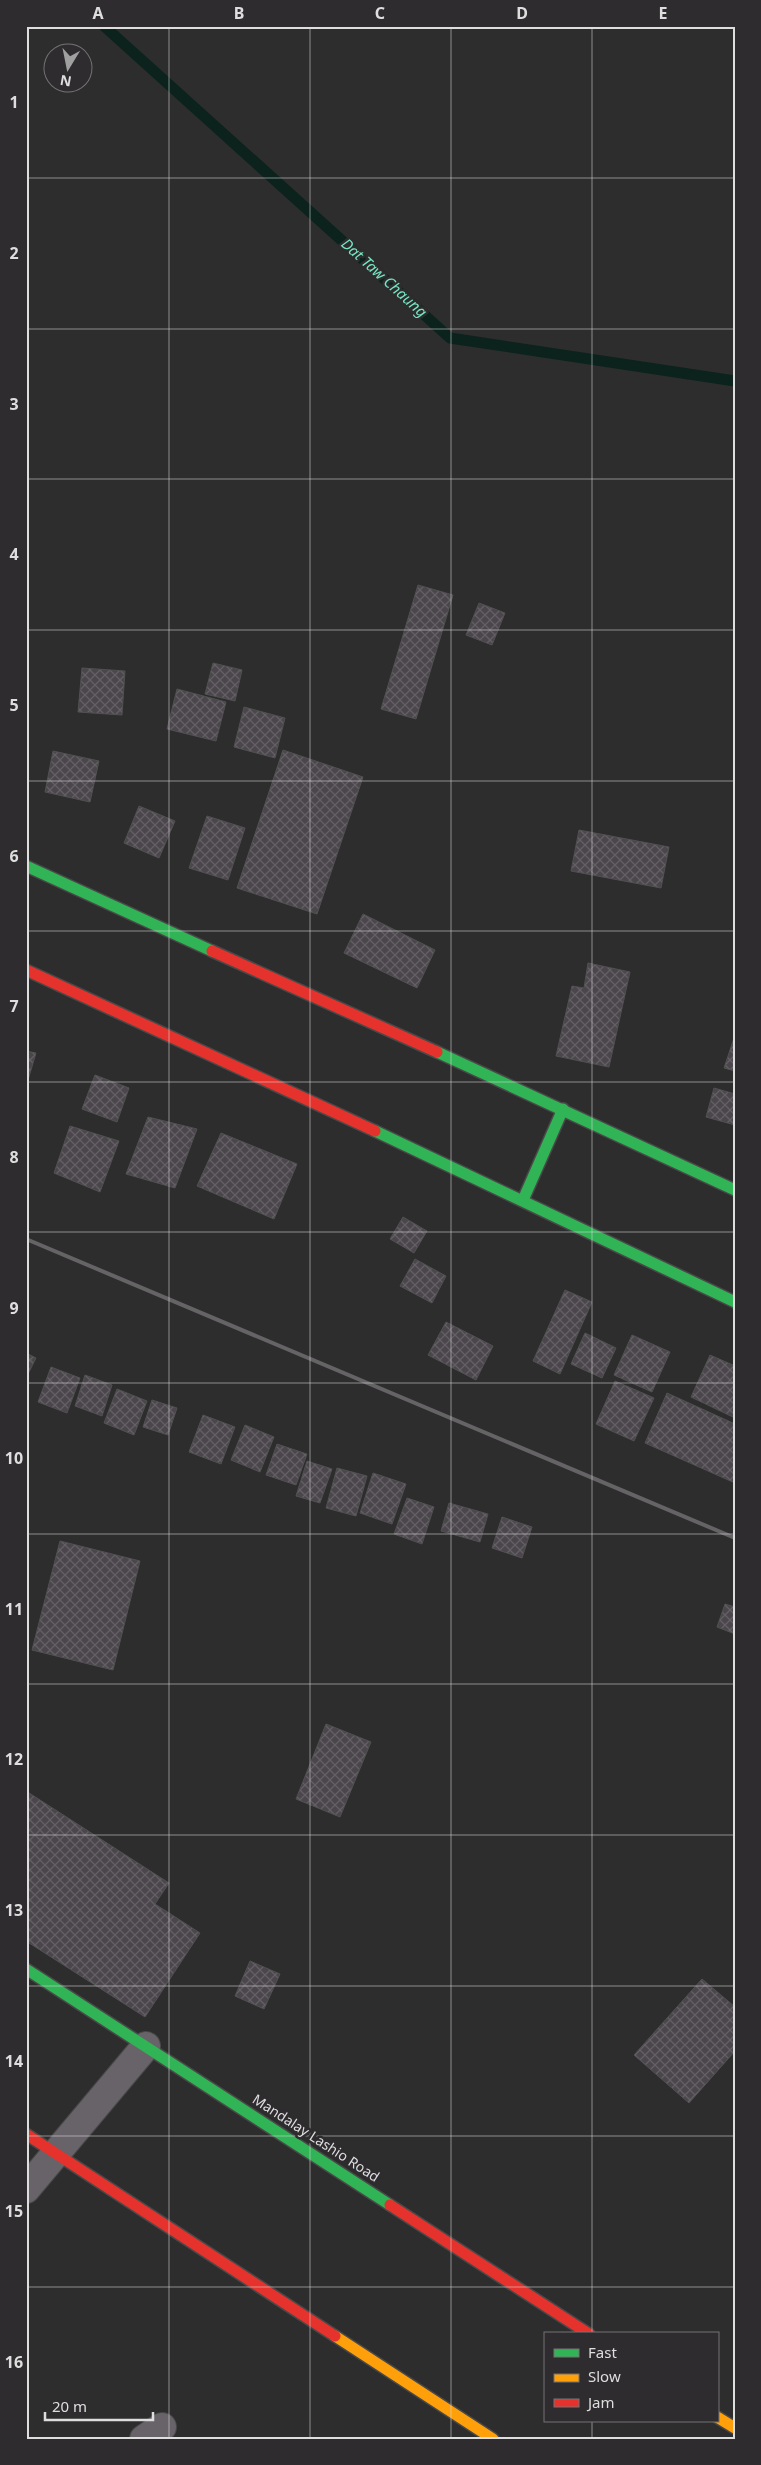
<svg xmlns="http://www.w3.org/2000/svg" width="761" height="2465" font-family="'Noto Sans',sans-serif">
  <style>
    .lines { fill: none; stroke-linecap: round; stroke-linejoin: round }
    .stream { stroke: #0b231c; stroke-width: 11 }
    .building { fill: url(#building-cross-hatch); stroke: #515151 }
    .street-casing { stroke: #494949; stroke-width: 30 }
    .fast-casing { stroke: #494949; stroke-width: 14 }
    .slow-casing { stroke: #494949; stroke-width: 14 }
    .jam-casing { stroke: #494949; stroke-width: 14 }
    .street { stroke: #686369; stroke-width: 28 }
    .fast { stroke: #30b455; stroke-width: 11 }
    .slow { stroke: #ff9f0a; stroke-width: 11 }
    .jam { stroke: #e5322d; stroke-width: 11 }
    .rail { stroke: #656365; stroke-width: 4 }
    .grid { fill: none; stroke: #dfdedf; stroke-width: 1; stroke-opacity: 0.55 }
    .labels { text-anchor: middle; stroke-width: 5; stroke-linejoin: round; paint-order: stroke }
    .street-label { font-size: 14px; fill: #dfdedf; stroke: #2e2c2e }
    .water-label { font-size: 15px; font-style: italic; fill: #75e7c0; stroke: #2e2c2e }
    .neatline { fill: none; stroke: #dfdedf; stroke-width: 2 }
    .grid-label { font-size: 16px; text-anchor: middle; font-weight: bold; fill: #dfdedf }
  </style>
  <defs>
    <pattern id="building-cross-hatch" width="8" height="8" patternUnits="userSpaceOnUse" patternTransform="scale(1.25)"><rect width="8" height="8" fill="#4b454c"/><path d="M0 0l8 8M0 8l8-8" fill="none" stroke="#645f65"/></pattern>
  </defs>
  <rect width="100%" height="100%" fill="#2d2d2d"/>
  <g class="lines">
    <polyline class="stream" points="104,26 450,338 735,381"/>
  </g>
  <g class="building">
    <polygon points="418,585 453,595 416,719 381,709"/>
    <polygon points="479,603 505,613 492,645 466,635"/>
    <polygon points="213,663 242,670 235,701 205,694"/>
    <polygon points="82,668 125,671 122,715 78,712"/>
    <polygon points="177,689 226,702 216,741 167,729"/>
    <polygon points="244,707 285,718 275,758 234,747"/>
    <polygon points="283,750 363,777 317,914 237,888"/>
    <polygon points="53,751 99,761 90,802 45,792"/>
    <polygon points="139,806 175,821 159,858 124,843"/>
    <polygon points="207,816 245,828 228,880 189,868"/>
    <polygon points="579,830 669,847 661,888 571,871"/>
    <polygon points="363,914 435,950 417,988 344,953"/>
    <polygon points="588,963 630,972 609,1067 556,1056 572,986 584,988"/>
    <polygon points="734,1038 735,1038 735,1071 724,1068"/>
    <polygon points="26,1051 36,1053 28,1080 26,1079"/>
    <polygon points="95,1075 129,1088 117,1122 82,1109"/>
    <polygon points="714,1088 735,1094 735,1125 706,1117"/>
    <polygon points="148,1117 197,1129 175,1188 126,1174"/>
    <polygon points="70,1126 119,1141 100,1192 54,1173"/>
    <polygon points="221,1133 297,1164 274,1219 197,1186"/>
    <polygon points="403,1217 427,1231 414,1253 390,1239"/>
    <polygon points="415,1259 446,1276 432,1303 400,1286"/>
    <polygon points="565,1290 592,1302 560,1374 533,1361"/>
    <polygon points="446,1322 493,1346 476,1380 428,1355"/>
    <polygon points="585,1333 616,1348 602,1378 571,1364"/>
    <polygon points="632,1335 670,1352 652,1392 614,1375"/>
    <polygon points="26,1353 36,1358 26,1378"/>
    <polygon points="710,1355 735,1366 735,1418 691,1397"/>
    <polygon points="51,1367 80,1378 67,1413 38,1402"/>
    <polygon points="85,1375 112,1385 102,1416 75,1406"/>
    <polygon points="615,1381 654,1398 634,1441 596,1424"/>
    <polygon points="117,1389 147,1401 134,1435 104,1423"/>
    <polygon points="667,1393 735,1424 735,1483 645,1443"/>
    <polygon points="152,1400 177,1408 168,1435 143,1427"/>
    <polygon points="203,1415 235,1427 221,1464 189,1452"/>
    <polygon points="245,1425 274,1437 260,1472 231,1460"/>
    <polygon points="277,1444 307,1454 296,1485 266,1475"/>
    <polygon points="307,1461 332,1469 320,1503 296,1496"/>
    <polygon points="337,1468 367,1476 356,1516 326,1508"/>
    <polygon points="373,1473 406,1484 392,1524 360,1513"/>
    <polygon points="407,1498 434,1507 422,1544 394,1534"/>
    <polygon points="449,1503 488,1514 480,1542 441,1531"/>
    <polygon points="502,1517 532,1527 522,1558 492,1548"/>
    <polygon points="60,1541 140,1561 113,1670 32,1650"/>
    <polygon points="725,1604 735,1607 735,1634 717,1627"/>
    <polygon points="326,1724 371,1742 340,1817 296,1799"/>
    <polygon points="26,1791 169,1883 155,1904 200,1933 145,2017 26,1941"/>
    <polygon points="250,1961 280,1974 264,2009 235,1996"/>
    <polygon points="702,1979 735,2007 735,2051 689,2103 634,2055"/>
  </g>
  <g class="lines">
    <defs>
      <g id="street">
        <polyline points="26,2189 146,2046"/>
        <polyline points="144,2439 162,2427"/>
      </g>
      <g id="fast">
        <polyline points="26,866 212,951"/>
        <polyline points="437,1052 735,1190"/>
        <polyline points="375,1131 735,1302"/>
        <polyline points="523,1200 563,1109"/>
        <polyline points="26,1969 390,2205"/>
      </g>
      <g id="slow">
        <polyline points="335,2336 493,2439"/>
        <polyline points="717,2417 735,2428"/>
      </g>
      <g id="jam">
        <polyline points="212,951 437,1052"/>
        <polyline points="26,970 375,1131"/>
        <polyline points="26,2134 335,2336"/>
        <polyline points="390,2205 589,2334"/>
      </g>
    </defs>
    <use href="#street" class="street-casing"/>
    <use href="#fast" class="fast-casing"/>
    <use href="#slow" class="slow-casing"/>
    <use href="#jam" class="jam-casing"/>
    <use href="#street" class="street"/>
    <use href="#fast" class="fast"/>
    <use href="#slow" class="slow"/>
    <use href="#jam" class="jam"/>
    <polyline class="rail" points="26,1239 735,1538"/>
  </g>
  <path class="grid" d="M169,26V2439M310,26V2439M451,26V2439M592,26V2334M26,178H735M26,329H735M26,479H735M26,630H735M26,781H735M26,931H735M26,1082H735M26,1232H735M26,1383H735M26,1534H735M26,1684H735M26,1835H735M26,1986H735M26,2136H735M26,2287H735M592,2421V2439"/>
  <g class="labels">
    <g class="street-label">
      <text transform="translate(316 2138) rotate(33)" y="5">Mandalay Lashio Road</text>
    </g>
    <g class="water-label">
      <text transform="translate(384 278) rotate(42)" y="5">Dat Taw Chaung</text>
    </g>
  </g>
  <rect width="761" height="2465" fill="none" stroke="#2e2c2e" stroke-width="55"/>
  <rect x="544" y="2332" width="175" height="90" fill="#2e2c2e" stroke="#757375"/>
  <rect x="554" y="2349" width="25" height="8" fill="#30b455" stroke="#757375"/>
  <text x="588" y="2358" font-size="15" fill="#dfdedf">Fast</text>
  <rect x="554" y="2374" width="25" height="8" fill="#ff9f0a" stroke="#757375"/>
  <text x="588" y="2382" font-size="15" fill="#dfdedf">Slow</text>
  <rect x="554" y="2399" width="25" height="8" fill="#e5322d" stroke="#757375"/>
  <text x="588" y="2408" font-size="15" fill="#dfdedf">Jam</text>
  <g transform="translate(68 68) rotate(190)"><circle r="24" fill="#2e2c2e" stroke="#757375"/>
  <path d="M0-4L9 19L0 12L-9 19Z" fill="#a1a0a1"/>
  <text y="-8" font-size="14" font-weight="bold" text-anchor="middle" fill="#dfdedf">N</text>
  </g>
  <path d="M45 2412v8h108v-8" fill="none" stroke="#dfdedf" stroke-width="2.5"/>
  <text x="52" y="2412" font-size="15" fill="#dfdedf" stroke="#2e2c2e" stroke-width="4" paint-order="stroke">20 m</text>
  <rect x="28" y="28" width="706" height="2410" class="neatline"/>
  <g class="grid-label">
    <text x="98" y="19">A</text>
    <text x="239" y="19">B</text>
    <text x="380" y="19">C</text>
    <text x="522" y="19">D</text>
    <text x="663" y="19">E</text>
    <text x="14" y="108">1</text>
    <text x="14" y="259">2</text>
    <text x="14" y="410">3</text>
    <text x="14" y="560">4</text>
    <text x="14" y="711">5</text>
    <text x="14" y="862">6</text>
    <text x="14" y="1012">7</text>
    <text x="14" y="1163">8</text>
    <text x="14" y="1314">9</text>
    <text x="14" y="1464">10</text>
    <text x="14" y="1615">11</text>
    <text x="14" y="1765">12</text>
    <text x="14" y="1916">13</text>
    <text x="14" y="2067">14</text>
    <text x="14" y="2217">15</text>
    <text x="14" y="2368">16</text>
  </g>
</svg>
